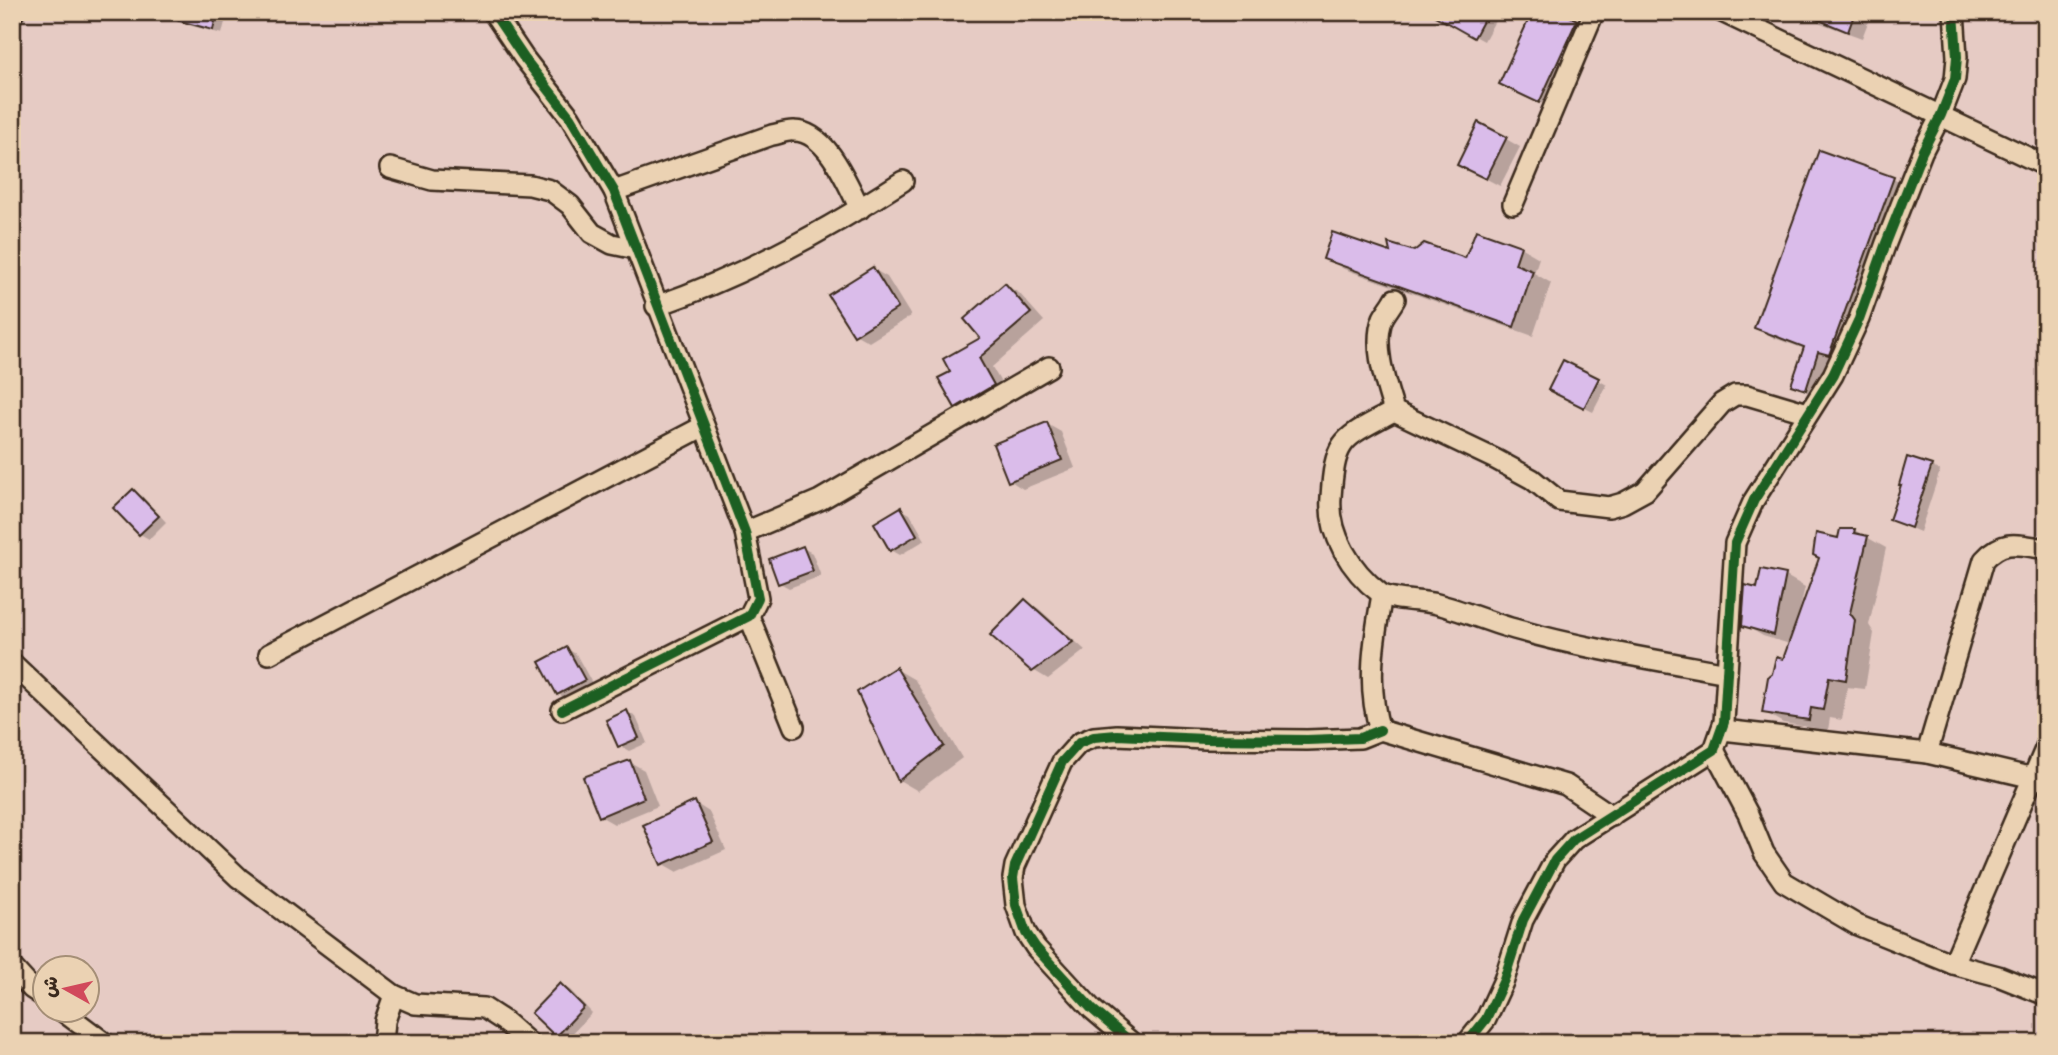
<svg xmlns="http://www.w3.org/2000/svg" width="2058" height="1055" font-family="'Architects Daughter','Playpen Sans Arabic',sans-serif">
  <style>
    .shadow { fill: #0003 }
    .building { fill: #dabcea; stroke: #3b2a1e; stroke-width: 2 }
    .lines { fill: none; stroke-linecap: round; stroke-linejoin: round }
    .minor-casing { stroke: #3b2a1e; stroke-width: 24 }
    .minor { stroke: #ebd2b3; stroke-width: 19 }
    .cycleway-casing { stroke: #ebd2b3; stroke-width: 15 }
    .cycleway { stroke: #1b5e20; stroke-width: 10 }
  </style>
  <rect width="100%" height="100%" fill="#e6cbc4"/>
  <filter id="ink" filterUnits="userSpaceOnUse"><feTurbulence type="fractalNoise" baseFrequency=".0143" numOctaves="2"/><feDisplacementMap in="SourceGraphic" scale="14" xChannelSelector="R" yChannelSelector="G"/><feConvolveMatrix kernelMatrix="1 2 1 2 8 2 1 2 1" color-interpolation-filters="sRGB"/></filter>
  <g filter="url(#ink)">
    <g class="shadow">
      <polygon points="182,12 223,12 227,14 222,34 189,25 180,19"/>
      <polygon points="1484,12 1496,19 1484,41 1440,17"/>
      <polygon points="1558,12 1591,29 1554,109 1515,91"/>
      <polygon points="1810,12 1872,12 1862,38 1823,24 1809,16"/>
      <polygon points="1506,139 1520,147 1500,186 1473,172"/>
      <polygon points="1893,179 1912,189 1848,364 1812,395 1793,384 1805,349 1774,338 1756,327"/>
      <polygon points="1520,247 1539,258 1534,273 1551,283 1533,336 1344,269 1325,258 1415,253 1467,260"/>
      <polygon points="873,269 887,277 911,316 869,342 855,334"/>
      <polygon points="1005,285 1019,293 1044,321 992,367 1007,393 970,414 956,406 952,372 983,338"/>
      <polygon points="1598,380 1607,385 1593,412 1559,395"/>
      <polygon points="1047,424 1061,432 1075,468 1023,489 1009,480"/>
      <polygon points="1931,466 1940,471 1920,532 1891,520"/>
      <polygon points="133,491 142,496 166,522 149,539 140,534"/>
      <polygon points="901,509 910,514 925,540 900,555 891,550"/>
      <polygon points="1854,530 1886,548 1869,625 1874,633 1865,689 1847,687 1842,720 1830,718 1828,730 1783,723 1764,712 1790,644 1763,636 1744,625 1759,590 1762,571 1786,576 1805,587 1799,613 1839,540"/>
      <polygon points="803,548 812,553 821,576 789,588 780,583"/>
      <polygon points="1025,601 1039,609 1085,650 1048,679 1033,670"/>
      <polygon points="567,649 576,654 593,685 568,699 558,694"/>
      <polygon points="896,669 915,680 962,758 918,791 899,780"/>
      <polygon points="627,712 636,717 647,743 629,751 620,746"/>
      <polygon points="630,762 644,770 658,806 614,824 600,816"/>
      <polygon points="695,803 709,812 726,850 677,872 663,864"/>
      <polygon points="561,985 570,990 592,1013 566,1040 557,1035"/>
    </g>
    <g class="building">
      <polygon points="166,12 217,12 213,30 165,17"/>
      <polygon points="1428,12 1488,12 1474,38"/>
      <polygon points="1532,12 1562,12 1577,20 1539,103 1499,84"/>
      <polygon points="1800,12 1855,12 1848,32"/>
      <polygon points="1478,122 1507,137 1486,179 1457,165"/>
      <polygon points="1819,150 1894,177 1829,355 1818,352 1806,390 1791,385 1804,347 1754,328"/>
      <polygon points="1476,230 1521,246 1515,264 1533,271 1514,327 1323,259 1332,232 1390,252 1388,243 1414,251 1424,243 1465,258"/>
      <polygon points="873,267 898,308 854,336 828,295"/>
      <polygon points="1005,283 1031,313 979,358 994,385 955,408 938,378 950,372 943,359 980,338 964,319"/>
      <polygon points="1563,360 1599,378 1584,408 1548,390"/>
      <polygon points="1047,422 1062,460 1008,482 993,444"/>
      <polygon points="1907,457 1932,465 1911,528 1889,520 1901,485 1899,485"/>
      <polygon points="133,489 159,516 139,535 113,508"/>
      <polygon points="901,507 917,535 890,551 874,523"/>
      <polygon points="1840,529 1855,529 1854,533 1868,536 1850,613 1855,620 1846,680 1829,677 1823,710 1811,708 1809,720 1762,713 1768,677 1772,674 1776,657 1783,659 1819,558 1813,555 1816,533 1838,538"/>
      <polygon points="803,546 813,571 778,584 769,559"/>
      <polygon points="1761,569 1786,574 1774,635 1742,626 1745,585 1757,588"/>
      <polygon points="1025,599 1073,642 1032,672 990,635"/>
      <polygon points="567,647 585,680 557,695 539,662"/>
      <polygon points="896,667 944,746 898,781 857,692"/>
      <polygon points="627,710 639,738 618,747 606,720"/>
      <polygon points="630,760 644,798 599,817 583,777"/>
      <polygon points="695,801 713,842 661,865 643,825"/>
      <polygon points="560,983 584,1007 556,1037 531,1013"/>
    </g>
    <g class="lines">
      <defs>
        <g id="minor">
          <polyline points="493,12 524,58 570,117 614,191 745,532 758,598 749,616 562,710"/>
          <polyline points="1722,12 2046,166"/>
          <polyline points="12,15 14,12"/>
          <polyline points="390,168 432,180 530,185 550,190 570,205 592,233 612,244 636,249"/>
          <path d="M614,191L772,135C779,134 787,130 794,131C827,131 848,185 860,209"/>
          <polyline points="1513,204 1594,12"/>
          <path d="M1395,299C1392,305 1386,312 1383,318C1372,345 1386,385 1394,411L1495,459L1532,479L1559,501L1609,507L1623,503L1645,491L1722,403L1735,395H1747L1808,413"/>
          <path d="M656,306C743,276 826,231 903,181"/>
          <path d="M1394,411C1343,439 1335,436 1331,497C1328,534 1351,571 1380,593C1391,601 1422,600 1437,604C1464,611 1491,623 1518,630C1586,649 1657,660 1727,673"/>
          <polyline points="745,532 820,500 1049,367"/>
          <path d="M1382,595C1374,639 1366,686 1380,730L1566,785L1612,816"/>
          <polyline points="749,616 794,727"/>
          <polyline points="269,654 704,426"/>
          <polyline points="12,663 239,878 394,995 415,1004 484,1008 504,1021 529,1043"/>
          <polyline points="1723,730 1927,753 2046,781"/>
          <polyline points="1714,750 1748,814 1764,853 1784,882 1857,925 1953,964 1998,976 2046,995"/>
          <path d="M1927,753L1984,560C2004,538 2019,545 2046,549"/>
          <polyline points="1953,964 2046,747"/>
          <polyline points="12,967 32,989 46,998"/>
          <polyline points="61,1010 105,1043"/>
          <polyline points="383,1043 385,1021 394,995"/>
          <polyline points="1132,1043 1092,1009 1036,948 1026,933 1016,905 1013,878 1015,866 1062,762 1079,743 1094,737 1117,735 1205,739 1307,740 1360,738 1380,730"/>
          <polyline points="1467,1043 1486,1019 1504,980 1523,920 1555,860 1574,839 1714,750 1724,722 1735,543 1754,500 1833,375 1859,319 1886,243 1922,152 1941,115 1955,79 1957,57 1954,12"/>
        </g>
      </defs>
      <use href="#minor" class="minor-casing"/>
      <use href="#minor" class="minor"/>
      <defs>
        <g id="cycleway">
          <polyline points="493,12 524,58 570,117 614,191 745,532 758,598 749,616 562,710"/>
          <polyline points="1132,1043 1092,1009 1036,948 1026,933 1016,905 1013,878 1015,866 1062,762 1079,743 1094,737 1117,735 1205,739 1307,740 1360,738 1380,730"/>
          <polyline points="1467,1043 1486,1019 1504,980 1523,920 1555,860 1574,839 1714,750 1724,722 1735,543 1754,500 1833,375 1859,319 1886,243 1922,152 1941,115 1955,79 1957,57 1954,12"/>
        </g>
      </defs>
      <use href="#cycleway" class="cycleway-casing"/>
      <use href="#cycleway" class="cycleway"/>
    </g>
  </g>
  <rect width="2058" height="1055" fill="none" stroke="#ebd2b3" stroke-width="42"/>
  <rect x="21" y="21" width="2016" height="1013" fill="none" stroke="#3b2a1e" stroke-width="2.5" filter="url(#ink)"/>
  <g transform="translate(66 989) rotate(278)"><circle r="33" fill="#ebd2b3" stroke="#a58f77" stroke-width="2"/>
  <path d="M0-5L12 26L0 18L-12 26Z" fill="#d1495b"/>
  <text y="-10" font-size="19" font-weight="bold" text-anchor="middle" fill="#3b2a1e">ش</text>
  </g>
</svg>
